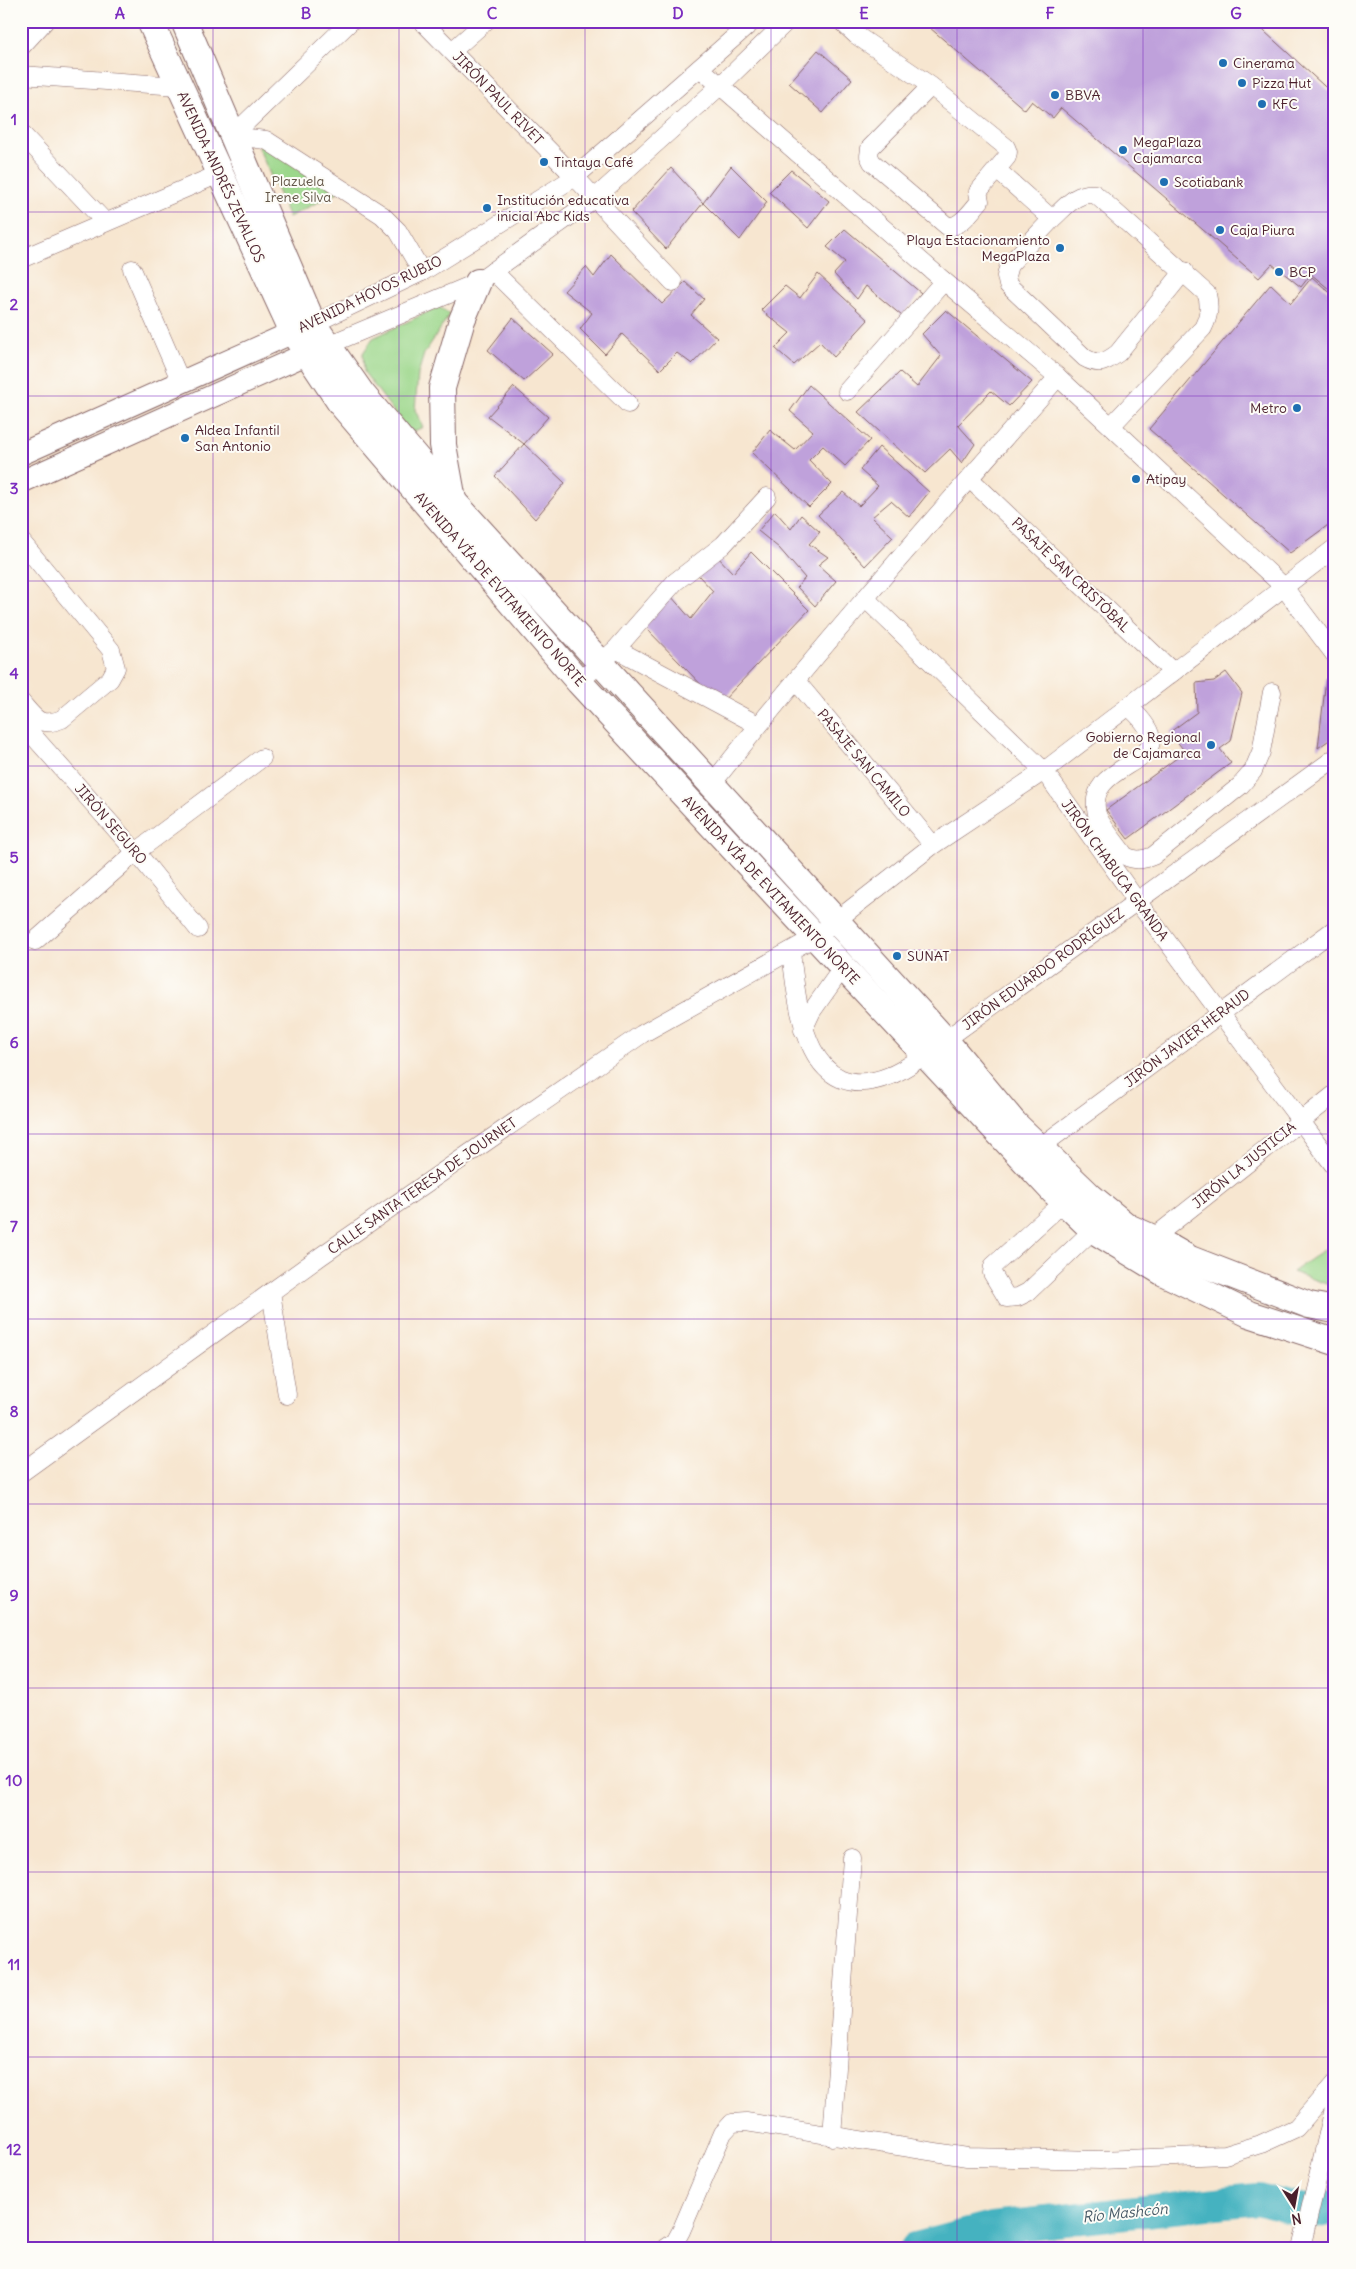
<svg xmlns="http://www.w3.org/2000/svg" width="1356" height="2269" font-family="Delius,sans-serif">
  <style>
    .green { fill: #9cd78b; stroke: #737b5b }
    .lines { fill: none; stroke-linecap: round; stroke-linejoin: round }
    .river { stroke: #44b2c0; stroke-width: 32 }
    .building { fill: #bfa1db }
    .minor-casing { stroke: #876565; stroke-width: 19 }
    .major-casing { stroke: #876565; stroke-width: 24 }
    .highway-casing { stroke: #876565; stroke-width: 28 }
    .minor { stroke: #fff; stroke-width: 18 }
    .major { stroke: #fff; stroke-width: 22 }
    .highway { stroke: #fff; stroke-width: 26 }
    .grid { fill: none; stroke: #7b2cbf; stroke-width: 1; stroke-opacity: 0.55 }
    .poi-dot { fill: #1f6fb2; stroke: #fdfcf7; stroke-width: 2 }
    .labels { text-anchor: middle; stroke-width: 4; stroke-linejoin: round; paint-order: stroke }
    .poi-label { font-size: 14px; fill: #4a1f2b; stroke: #fdfcf7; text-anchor: start }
    .street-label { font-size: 14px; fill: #4a1f2b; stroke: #fdfcf7 }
    .park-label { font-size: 14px; fill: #635648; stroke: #fdfcf7 }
    .water-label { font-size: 15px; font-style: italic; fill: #485a67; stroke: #fdfcf7 }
    .neatline { fill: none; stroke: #7b2cbf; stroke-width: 2 }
    .grid-label { font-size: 16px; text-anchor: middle; font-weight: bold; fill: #7b2cbf }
  </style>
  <rect width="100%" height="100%" fill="#fdfcf7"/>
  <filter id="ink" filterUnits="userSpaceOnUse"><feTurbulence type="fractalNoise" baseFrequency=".02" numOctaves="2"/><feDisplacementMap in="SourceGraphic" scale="10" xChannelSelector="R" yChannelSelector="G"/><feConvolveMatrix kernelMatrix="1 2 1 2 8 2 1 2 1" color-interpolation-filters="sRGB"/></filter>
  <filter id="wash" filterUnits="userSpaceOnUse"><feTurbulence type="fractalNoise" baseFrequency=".0096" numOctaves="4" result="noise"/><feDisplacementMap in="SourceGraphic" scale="20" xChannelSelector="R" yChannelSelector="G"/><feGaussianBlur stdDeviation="1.12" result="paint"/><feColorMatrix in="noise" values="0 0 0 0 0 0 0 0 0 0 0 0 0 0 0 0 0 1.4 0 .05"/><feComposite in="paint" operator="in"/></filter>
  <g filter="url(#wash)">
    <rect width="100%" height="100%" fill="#f7e6d0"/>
    <g class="green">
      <polygon points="265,142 338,192 289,217 258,147"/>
      <polygon points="439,307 450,314 424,354 418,374 415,410 423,427 410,433 364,372 363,353 373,338"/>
      <polygon points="1335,1242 1335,1287 1292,1272"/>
    </g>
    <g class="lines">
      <polyline class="river" points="915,2248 992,2228 1226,2202 1258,2199 1287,2207 1323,2212 1335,2206"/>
    </g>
    <g id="blocks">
      <g class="building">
        <polygon points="922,21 1253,21 1335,96 1335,294 1311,274 1301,287 1272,264 1259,278 1061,108 1053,118 1032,101 1025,110"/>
        <polygon points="818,50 852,79 823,113 789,83"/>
        <polygon points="731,166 767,202 740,240 703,203"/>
        <polygon points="671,168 703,203 666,249 631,212"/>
        <polygon points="791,170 829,201 808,228 769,192"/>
        <polygon points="845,229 921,293 902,316 866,286 857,299 834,274 845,262 827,247"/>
        <polygon points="611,254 662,304 685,282 704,299 691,315 717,338 692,364 677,353 660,370 622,334 605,354 580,329 592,313 564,291 586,267 594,277"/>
        <polygon points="818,274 868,320 834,357 820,342 794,365 775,348 790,333 761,310 785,286 800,298"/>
        <polygon points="1312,277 1335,297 1335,520 1290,553 1149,429 1271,284 1291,303"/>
        <polygon points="946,310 1032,382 1009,406 991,391 958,425 975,444 962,463 950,449 925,473 858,412 900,372 917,387 941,356 922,334"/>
        <polygon points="513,318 553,354 524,381 488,350"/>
        <polygon points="809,385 870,440 845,466 823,446 809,460 832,484 809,507 752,453 770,430 795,450 813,431 790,411"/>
        <polygon points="514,387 548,417 524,444 565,483 535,519 495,476 524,444 488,416"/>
        <polygon points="879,447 929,492 909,517 891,501 872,517 893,537 865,566 818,515 843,492 859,506 878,486 860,470"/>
        <polygon points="775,511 791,529 801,515 820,532 809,544 828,557 818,565 836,581 815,606 797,587 805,578 779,548 758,531"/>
        <polygon points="751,552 809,610 720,704 643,625 671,596 691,619 713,591 698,575 716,555 733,573"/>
        <polygon points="1226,672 1242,693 1231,741 1220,749 1231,763 1128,839 1106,810 1185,752 1170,732 1197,712 1196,683 1214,681"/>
        <polygon points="1329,676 1335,683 1335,736 1318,748 1326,679"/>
      </g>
    </g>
  </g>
  <g filter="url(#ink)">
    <use href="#blocks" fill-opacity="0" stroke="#876565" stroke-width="1"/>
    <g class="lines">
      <defs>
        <g id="minor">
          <polyline points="422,21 575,177 673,282"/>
          <path d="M841,21L856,35L931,86L1006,147L1008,152L1007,157L978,192L980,201C972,210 960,229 947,226L872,162L869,156L870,148L931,86"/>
          <polyline points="21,47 45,21"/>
          <polyline points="452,51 486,21"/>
          <polyline points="700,68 944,281 1058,377 1283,586 1335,655"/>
          <polyline points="21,75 178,86"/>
          <polyline points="21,133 105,222"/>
          <polyline points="232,136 266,140 382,215 398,231 422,272"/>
          <polyline points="232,136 351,21"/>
          <path d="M997,170L1052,219C1066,207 1075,192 1095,194L1207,294C1210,307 1209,316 1203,328L1111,426"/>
          <path d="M1052,219L1009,265L1006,276L1008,285L1085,358C1099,366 1106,362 1118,353L1184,271"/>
          <polyline points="21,259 219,174"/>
          <polyline points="132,269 181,382"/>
          <polyline points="493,271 628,404"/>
          <polyline points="313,324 422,272 575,177 753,21"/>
          <polyline points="328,345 478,282 595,198 720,86 787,21"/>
          <polyline points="847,391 944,281"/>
          <polyline points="970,479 1173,672"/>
          <path d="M21,541L111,650L116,668L110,679L62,719C39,728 35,718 21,702"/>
          <polyline points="866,599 1044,771 1137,901 1335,1167"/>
          <polyline points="616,649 758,725"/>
          <polyline points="796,681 933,845"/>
          <polyline points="579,682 616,649 675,582 723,545 767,497"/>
          <path d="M1128,706C1199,769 1082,755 1097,814C1100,825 1118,845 1125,856C1135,861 1143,860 1153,856L1240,786L1253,771L1261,752L1272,692"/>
          <polyline points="21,722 136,852 198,929"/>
          <path d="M712,784C822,644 941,511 1058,377"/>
          <polyline points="35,941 136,852 262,758"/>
          <path d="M791,951C797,1005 806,1109 889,1076C901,1072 914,1062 925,1055"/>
          <polyline points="803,1030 812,1011 843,967"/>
          <polyline points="945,1040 1335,758"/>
          <polyline points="1040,1147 1335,929"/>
          <polyline points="1064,1202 993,1266 992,1273 1007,1298 1018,1297 1028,1292 1093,1230"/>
          <polyline points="1153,1238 1335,1094"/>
          <polyline points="271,1292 287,1395"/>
          <polyline points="21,1473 321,1256 642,1034 815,937 933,845 1044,771 1335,548"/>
          <polyline points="832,2137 852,1858"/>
          <polyline points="666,2248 675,2242 681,2231 723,2133 732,2123 746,2122 967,2157 1100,2160 1225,2155 1261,2144 1296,2128 1335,2083"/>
          <polyline points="1301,2248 1335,2104"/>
        </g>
        <g id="major">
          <polyline points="21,454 309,325"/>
          <polyline points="21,482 324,346"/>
        </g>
        <g id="highway">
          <polyline points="150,21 293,332 341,404 579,682 843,967 1054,1192 1093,1230 1162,1272 1249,1314 1335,1342"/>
          <polyline points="184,21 313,324 362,394 453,501 945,1040 1014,1123 1090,1196 1128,1227 1153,1238 1190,1259 1309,1305 1335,1310"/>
          <polyline points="453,500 443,445 442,388 462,320 478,282"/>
        </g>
      </defs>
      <use href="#minor" class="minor-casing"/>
      <use href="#major" class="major-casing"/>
      <use href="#highway" class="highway-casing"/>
      <use href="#minor" class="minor"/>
      <use href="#major" class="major"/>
      <use href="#highway" class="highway"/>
    </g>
  </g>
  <path class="grid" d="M213,21V2248M399,21V2248M585,21V2248M771,21V2248M957,21V2248M1143,21V2248M21,212H1335M21,396H1335M21,581H1335M21,766H1335M21,950H1335M21,1134H1335M21,1319H1335M21,1504H1335M21,1688H1335M21,1872H1335M21,2057H1335"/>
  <g class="poi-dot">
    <circle cx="1223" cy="63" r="5"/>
    <circle cx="1242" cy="83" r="5"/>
    <circle cx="1055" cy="95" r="5"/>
    <circle cx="1262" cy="104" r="5"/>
    <circle cx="1123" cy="150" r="5"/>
    <circle cx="544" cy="162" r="5"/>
    <circle cx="1164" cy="182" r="5"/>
    <circle cx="487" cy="208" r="5"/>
    <circle cx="1220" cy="230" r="5"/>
    <circle cx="1060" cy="248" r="5"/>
    <circle cx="1279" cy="272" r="5"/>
    <circle cx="1297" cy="408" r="5"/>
    <circle cx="185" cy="438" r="5"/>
    <circle cx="1136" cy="479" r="5"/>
    <circle cx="1211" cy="745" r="5"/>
    <circle cx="897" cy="956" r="5"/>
  </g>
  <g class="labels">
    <g class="poi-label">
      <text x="1233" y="68">Cinerama</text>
      <text x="1252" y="88">Pizza Hut</text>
      <text x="1065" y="100">BBVA</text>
      <text x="1272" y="109">KFC</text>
      <text x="1133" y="147">MegaPlaza<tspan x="1133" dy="16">Cajamarca</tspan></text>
      <text x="554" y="167">Tintaya Café</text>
      <text x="1174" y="187">Scotiabank</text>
      <text x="497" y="205">Institución educativa<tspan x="497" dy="16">inicial Abc Kids</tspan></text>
      <text x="1230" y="235">Caja Piura</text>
      <text x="1050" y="245" text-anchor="end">Playa Estacionamiento<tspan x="1050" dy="16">MegaPlaza</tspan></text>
      <text x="1289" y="277">BCP</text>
      <text x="1287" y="413" text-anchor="end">Metro</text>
      <text x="195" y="435">Aldea Infantil<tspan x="195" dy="16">San Antonio</tspan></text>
      <text x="1146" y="484">Atipay</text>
      <text x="1201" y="742" text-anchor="end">Gobierno Regional<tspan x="1201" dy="16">de Cajamarca</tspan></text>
      <text x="907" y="961">SUNAT</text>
    </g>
    <g class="street-label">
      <text transform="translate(498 98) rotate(46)" y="5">JIRÓN PAUL RIVET</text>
      <text transform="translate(221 177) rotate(65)" y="5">AVENIDA ANDRÉS ZEVALLOS</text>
      <text transform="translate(370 294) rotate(-26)" y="5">AVENIDA HOYOS RUBIO</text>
      <text transform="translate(1071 575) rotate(44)" y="5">PASAJE SAN CRISTÓBAL</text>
      <text transform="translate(500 589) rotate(49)" y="5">AVENIDA VÍA DE EVITAMIENTO NORTE</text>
      <text transform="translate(864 763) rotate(50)" y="5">PASAJE SAN CAMILO</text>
      <text transform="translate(111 824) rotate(49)" y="5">JIRÓN SEGURO</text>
      <text transform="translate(1115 870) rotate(54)" y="5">JIRÓN CHABUCA GRANDA</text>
      <text transform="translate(771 890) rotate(47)" y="5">AVENIDA VÍA DE EVITAMIENTO NORTE</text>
      <text transform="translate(1043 969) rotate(-36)" y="5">JIRÓN EDUARDO RODRÍGUEZ</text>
      <text transform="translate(1187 1038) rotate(-37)" y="5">JIRÓN JAVIER HERAUD</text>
      <text transform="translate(1244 1165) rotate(-39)" y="5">JIRÓN LA JUSTICIA</text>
      <text transform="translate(422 1186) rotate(-35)" y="5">CALLE SANTA TERESA DE JOURNET</text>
    </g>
    <g class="park-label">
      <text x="298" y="186">Plazuela<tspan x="298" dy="16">Irene Silva</tspan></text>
    </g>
    <g class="water-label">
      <text transform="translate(1125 2213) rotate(-6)" y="5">Río Mashcón</text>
    </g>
  </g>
  <rect width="1356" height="2269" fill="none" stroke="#fdfcf7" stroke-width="55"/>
  <g transform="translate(1294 2206) rotate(169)" stroke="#fdfcf7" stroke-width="4" paint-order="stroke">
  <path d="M0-4L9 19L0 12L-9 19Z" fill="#4a1f2b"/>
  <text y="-8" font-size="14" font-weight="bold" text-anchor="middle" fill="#4a1f2b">N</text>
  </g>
  <rect x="28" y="28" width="1300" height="2214" class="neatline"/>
  <g class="grid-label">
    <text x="120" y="19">A</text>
    <text x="306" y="19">B</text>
    <text x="492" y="19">C</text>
    <text x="678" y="19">D</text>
    <text x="864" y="19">E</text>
    <text x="1050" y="19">F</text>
    <text x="1236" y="19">G</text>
    <text x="14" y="125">1</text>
    <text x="14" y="310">2</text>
    <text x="14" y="494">3</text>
    <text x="14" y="679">4</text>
    <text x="14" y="863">5</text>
    <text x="14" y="1048">6</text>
    <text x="14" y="1232">7</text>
    <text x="14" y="1417">8</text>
    <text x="14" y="1601">9</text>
    <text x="14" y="1786">10</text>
    <text x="14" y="1970">11</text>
    <text x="14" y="2155">12</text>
  </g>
</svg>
